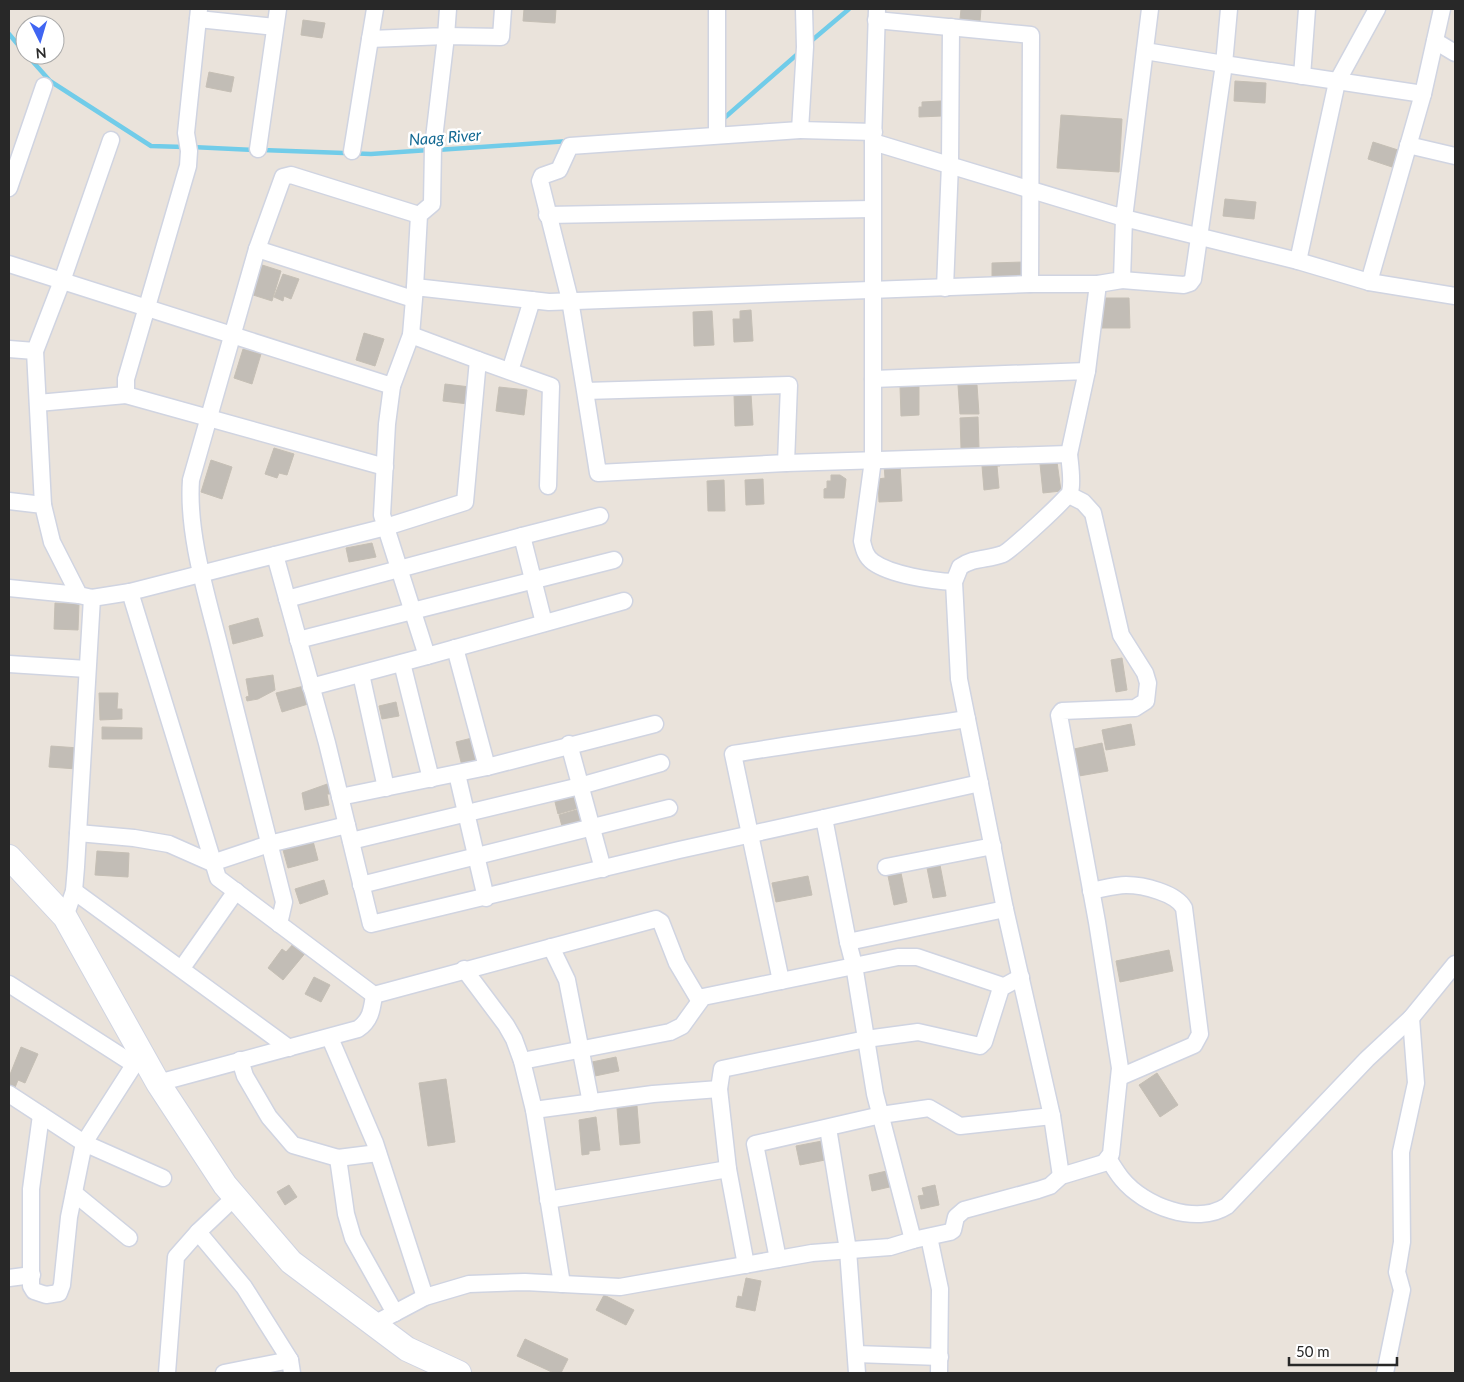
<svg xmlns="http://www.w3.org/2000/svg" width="1464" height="1382" font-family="Lato,sans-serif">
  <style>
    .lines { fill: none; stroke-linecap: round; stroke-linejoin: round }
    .stream { stroke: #71cce9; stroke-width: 4.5 }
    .building { fill: #c2bdb6; stroke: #c5bfb5 }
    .street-casing { stroke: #d0d4e1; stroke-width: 19 }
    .secondary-casing { stroke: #d0d4e1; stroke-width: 26 }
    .street { stroke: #fff; stroke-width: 16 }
    .secondary { stroke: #fff; stroke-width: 24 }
    .labels { text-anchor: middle; stroke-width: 5; stroke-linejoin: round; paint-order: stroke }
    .water-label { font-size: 16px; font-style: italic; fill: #136992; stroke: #fff }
  </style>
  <rect width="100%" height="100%" fill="#eae3db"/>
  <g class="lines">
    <g class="stream">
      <polyline points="9,34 25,53"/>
      <polyline points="810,42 849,9"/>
      <polyline points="27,55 50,81 151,146 184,147"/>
      <polyline points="722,120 801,51"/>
      <polyline points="192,147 254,150"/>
      <polyline points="262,150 371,154 429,150"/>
      <polyline points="437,150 569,141"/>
    </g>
  </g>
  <g class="building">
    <polygon points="524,9 556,9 555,23 523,21"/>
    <polygon points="961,9 981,9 980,21 960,19"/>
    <polygon points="303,20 325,23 322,38 301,35"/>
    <polygon points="209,72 234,77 231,92 206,87"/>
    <polygon points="1235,81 1266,83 1265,103 1234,101"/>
    <polygon points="941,101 942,116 919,117 919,107 922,107 922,102"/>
    <polygon points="1061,115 1122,119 1119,172 1057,168"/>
    <polygon points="1373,142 1398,150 1392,167 1368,159"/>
    <polygon points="1225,199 1256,202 1254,219 1223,216"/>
    <polygon points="1023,262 1024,280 992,281 992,263"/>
    <polygon points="259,264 281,271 272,301 250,294"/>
    <polygon points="283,274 299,279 291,299 284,296 283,301 274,297"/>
    <polygon points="1100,298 1129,298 1130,328 1100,328"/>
    <polygon points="751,310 753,341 734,342 733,319 740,319 740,311"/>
    <polygon points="712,311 714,345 694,346 693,312"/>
    <polygon points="364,333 384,339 375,366 356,360"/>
    <polygon points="243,349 261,354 252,384 234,378"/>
    <polygon points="445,384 470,387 468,404 443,401"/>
    <polygon points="919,385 919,415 901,416 900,386"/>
    <polygon points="958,385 977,385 979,414 960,414"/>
    <polygon points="499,387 527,390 524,415 496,411"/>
    <polygon points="751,394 753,425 735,426 734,395"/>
    <polygon points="978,417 979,448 961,448 960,418"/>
    <polygon points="274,448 294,454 287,475 279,473 277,478 265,474"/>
    <polygon points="211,460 232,467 222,499 201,492"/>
    <polygon points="999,460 1000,466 997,466 999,488 984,490 982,466 991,465 991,463"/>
    <polygon points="1057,462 1061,491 1043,493 1040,464"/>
    <polygon points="900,464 902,501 879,502 878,479 885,478 884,465"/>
    <polygon points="831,475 840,475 846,479 844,498 824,498 824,489 827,488 827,481 831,481"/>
    <polygon points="763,479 764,504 746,505 745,480"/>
    <polygon points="724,480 725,511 708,511 707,481"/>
    <polygon points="372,543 376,557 349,562 346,548"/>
    <polygon points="55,603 79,604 78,630 54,629"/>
    <polygon points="258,618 263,636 233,644 229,626"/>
    <polygon points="1122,658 1127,690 1116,692 1111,660"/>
    <polygon points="273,675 275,690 258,699 247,701 246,697 249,696 246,679"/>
    <polygon points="304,686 308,704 282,712 276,693"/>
    <polygon points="99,693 118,693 117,709 122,709 122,719 100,720"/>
    <polygon points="396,702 399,716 382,719 379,706"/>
    <polygon points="1131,724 1135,745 1106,750 1102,730"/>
    <polygon points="102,727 142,728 142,739 102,739"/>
    <polygon points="472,738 478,762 462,766 456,742"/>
    <polygon points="1102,743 1108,771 1079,776 1074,749"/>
    <polygon points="51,746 79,748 77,769 49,767"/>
    <polygon points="330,783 332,794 327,794 329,805 305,810 302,793"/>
    <polygon points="578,791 582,807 558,814 554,798"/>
    <polygon points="583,808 587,824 563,830 559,815"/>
    <polygon points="313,841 318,860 288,868 283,850"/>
    <polygon points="97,851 129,853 128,877 95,875"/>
    <polygon points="940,865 946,896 933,898 927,868"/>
    <polygon points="901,873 907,902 894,905 888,876"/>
    <polygon points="808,876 812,895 776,902 772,883"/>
    <polygon points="324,880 328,894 300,904 295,889"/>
    <polygon points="295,942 307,951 283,980 268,968 282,949 286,952"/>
    <polygon points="1169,950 1173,971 1120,982 1116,961"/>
    <polygon points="314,977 330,985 321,1002 305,994"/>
    <polygon points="21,1047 38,1054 25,1083 18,1080 14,1090 9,1088 9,1077"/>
    <polygon points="616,1057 619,1071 595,1076 592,1062"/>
    <polygon points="1157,1073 1178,1105 1160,1117 1139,1085"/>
    <polygon points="446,1079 455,1142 428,1146 419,1083"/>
    <polygon points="637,1106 640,1143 620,1145 617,1108"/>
    <polygon points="596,1117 600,1150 589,1151 589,1154 582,1155 579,1120"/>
    <polygon points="822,1141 825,1160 800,1165 796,1146"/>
    <polygon points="891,1170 894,1186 872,1191 869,1175"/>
    <polygon points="289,1185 297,1197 285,1205 277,1192"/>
    <polygon points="935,1185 939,1205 921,1209 918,1196 924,1195 922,1188"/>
    <polygon points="746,1278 761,1281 755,1311 736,1307 738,1296 742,1297"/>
    <polygon points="604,1295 634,1310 626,1325 596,1310"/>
    <polygon points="525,1339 568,1359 561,1373 554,1373 517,1356"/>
  </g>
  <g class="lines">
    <defs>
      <g id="street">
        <polyline points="199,9 186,133 189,151 188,166 126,379 126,395 385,467"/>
        <polyline points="375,9 370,39 446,36 448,9"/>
        <polyline points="804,9 805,47 800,130 874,132"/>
        <polyline points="1229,9 1224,64 1423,94"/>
        <polyline points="198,19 275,27"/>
        <polyline points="876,20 1031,35 1030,284"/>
        <polyline points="1435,41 1455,53"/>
        <polyline points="1302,76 1307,9"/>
        <polyline points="717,134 717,9"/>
        <polyline points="873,142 877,9"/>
        <polyline points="1408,145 1455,156"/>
        <polyline points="258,149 278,9"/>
        <polyline points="352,151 370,39"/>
        <polyline points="9,188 44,86"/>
        <polyline points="547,215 872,209"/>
        <polyline points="257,249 413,299"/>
        <polyline points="1298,261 1337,82 1377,9"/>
        <polyline points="9,264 392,386 411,335 415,287 549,302 1030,284 1098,284 1122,280 1124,218 1298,261 1369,282 1455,296"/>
        <polyline points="1122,280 1184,285 1190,283 1193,279 1224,64 1145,51"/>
        <polyline points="1369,282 1423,94 1442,9"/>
        <polyline points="415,287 419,215 432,204 433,147 446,36 501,37 503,9"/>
        <polyline points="945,288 950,164 951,27"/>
        <polyline points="411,335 478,360"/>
        <polyline points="9,349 35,351 43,505"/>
        <polyline points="35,351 62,281 111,140"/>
        <polyline points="510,371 532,300"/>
        <polyline points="1087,371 1098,284"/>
        <polyline points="392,386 387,424 382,515 427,656 624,601"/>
        <polyline points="585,391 598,473 786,463 789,385 585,391 570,300 540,181 542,176 559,170 570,146 800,130"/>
        <polyline points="38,403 126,395"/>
        <polyline points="786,463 1069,454 1087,371 873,379"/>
        <polyline points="9,501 43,505 52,542 79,595 92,598 130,592 275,555 327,743 371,924 679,850 824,818 848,942 854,965 875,1094 913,1240 890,1247 812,1253 620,1287 525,1282 469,1284 425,1297 374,1324"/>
        <polyline points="522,536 600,516"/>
        <polyline points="275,555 386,527 465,502 478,360 551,386 548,486"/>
        <path d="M954,582C932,581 891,575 873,562C866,557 864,550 862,541L873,460V142L1124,218L1150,9"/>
        <polyline points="9,588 79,595"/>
        <polyline points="130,592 218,878 374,995 656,919 661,922 677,963 699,1000"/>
        <polyline points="287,599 522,536 544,623"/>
        <polyline points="298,640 614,560"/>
        <polyline points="455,648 487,767"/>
        <polyline points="402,663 431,779"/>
        <polyline points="9,664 87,669"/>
        <polyline points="361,674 386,788"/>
        <polyline points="311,687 427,656"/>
        <polyline points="569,744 603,869"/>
        <polyline points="457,774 486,898"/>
        <polyline points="340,797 487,767 655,724"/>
        <polyline points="824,818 980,783"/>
        <polyline points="78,833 134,838 169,844 212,863 269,844 347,825"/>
        <polyline points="351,841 580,786 661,763"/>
        <polyline points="886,867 993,846"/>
        <polyline points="361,885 669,808"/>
        <polyline points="74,891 289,1048"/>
        <path d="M1091,891C1102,889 1115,885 1126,885C1143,885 1176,893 1184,908L1200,1034L1194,1045L1120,1077"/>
        <polyline points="65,917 74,891 76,867 92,598"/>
        <path d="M279,924L284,902C263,819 242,735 221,652C208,599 187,535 191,480L257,249L283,177L291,175L419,215"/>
        <polyline points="848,942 1005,909"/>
        <polyline points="551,947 567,980 591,1103"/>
        <polyline points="182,968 236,891"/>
        <polyline points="464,969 506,1025 514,1039 522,1061 534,1110 562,1284"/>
        <path d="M781,981L733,754C811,741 889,731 967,719"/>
        <polyline points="9,984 135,1065"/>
        <polyline points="330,1038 375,1143 425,1297"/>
        <polyline points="240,1060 245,1076 269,1117 293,1145 338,1158 378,1153"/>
        <polyline points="522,1061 670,1032 682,1026 703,997 898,957 917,957 1003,986"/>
        <path d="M158,1083L358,1029C371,1020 372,1009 374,995"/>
        <polyline points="719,1089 728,1169 746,1265"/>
        <polyline points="9,1094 84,1143 141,1054"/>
        <polyline points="534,1110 653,1094 719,1089 722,1069 866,1039 918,1032 980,1046 984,1042 1001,988 1021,977"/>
        <polyline points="41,1115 31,1189 31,1286 34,1291 46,1295 59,1293 62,1285 69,1217 84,1143 163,1178"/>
        <polyline points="1052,1116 1061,1176"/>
        <polyline points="828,1128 848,1250 857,1373"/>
        <polyline points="338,1158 346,1214 353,1238 395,1313"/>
        <path d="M1109,1160C1113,1166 1117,1173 1122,1179C1144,1206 1196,1226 1227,1206L1367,1059L1411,1018L1455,964"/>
        <polyline points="74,1193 129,1238"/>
        <polyline points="548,1200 728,1169"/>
        <polyline points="198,1232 235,1197"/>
        <polyline points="929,1237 940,1289 939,1373"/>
        <polyline points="913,1240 950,1232 953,1230 956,1217 964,1210 1038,1190 1050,1186 1061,1176 1104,1163 1111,1154 1120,1068 1097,922 1059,715 1062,711 1135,708 1146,701 1148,683 1145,673 1121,635 1093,513 1083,502 1069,495"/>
        <path d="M778,1259L755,1144L881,1115L929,1108L960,1126L1052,1116L1005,909L959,679L954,582L960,567C974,557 987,560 1003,554C1010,551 1068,498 1070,492C1073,482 1070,465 1069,454"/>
        <polyline points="9,1278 32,1275"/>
        <polyline points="856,1354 940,1357"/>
        <polyline points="167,1373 176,1257 198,1232 244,1287 290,1360 292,1373"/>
        <polyline points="224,1373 290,1360"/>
        <polyline points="1385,1373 1402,1290 1397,1272 1402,1242 1401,1152 1416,1083 1411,1018"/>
      </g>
      <polyline id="secondary" points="9,857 65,917 158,1083 225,1185 291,1262 407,1349 459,1373"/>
    </defs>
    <use href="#street" class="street-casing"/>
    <use href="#secondary" class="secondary-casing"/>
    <use href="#street" class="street"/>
    <use href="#secondary" class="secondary"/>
  </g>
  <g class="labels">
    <g class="water-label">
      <text transform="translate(445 137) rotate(-4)" y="6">Naag River</text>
    </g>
  </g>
  <rect width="1464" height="1382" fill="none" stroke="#282828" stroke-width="20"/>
  <g transform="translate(40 40) rotate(175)"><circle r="24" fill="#ffffff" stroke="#a9a9a9"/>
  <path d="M0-4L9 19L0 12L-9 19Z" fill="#4065f2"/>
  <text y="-8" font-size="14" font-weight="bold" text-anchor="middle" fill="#282828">N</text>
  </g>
  <path d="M1289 1357v8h108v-8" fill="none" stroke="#282828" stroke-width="2.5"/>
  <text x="1296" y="1357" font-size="15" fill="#282828" stroke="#ffffff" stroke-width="4" paint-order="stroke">50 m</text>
</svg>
